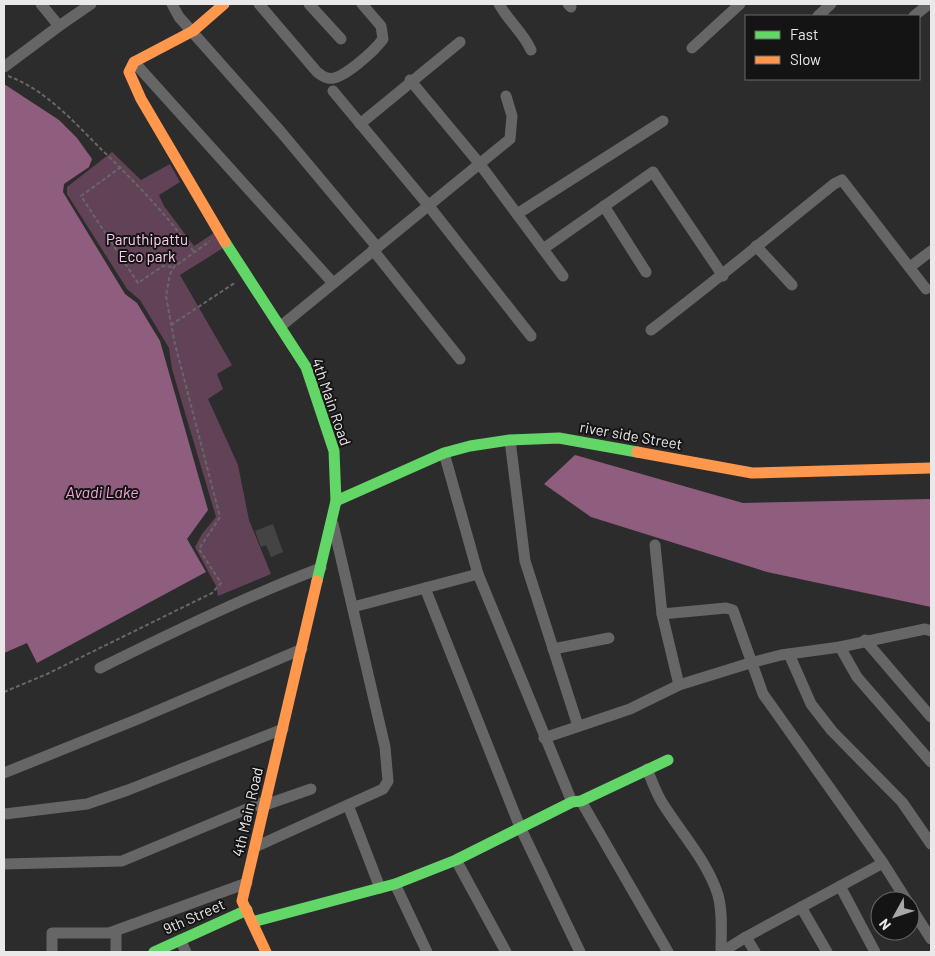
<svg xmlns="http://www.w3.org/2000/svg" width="935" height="956" font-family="Barlow,sans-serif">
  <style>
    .green { fill: #624257 }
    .water { fill: #8f5d7d }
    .building { fill: #454445 }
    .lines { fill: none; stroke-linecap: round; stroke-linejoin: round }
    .path { stroke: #686768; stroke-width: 2; stroke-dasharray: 4 2.5; stroke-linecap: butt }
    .street { stroke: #676666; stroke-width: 11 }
    .fast { stroke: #63d668; stroke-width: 11 }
    .slow { stroke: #ff974d; stroke-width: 11 }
    .labels { text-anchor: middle; stroke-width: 4; stroke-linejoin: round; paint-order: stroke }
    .park-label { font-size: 15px; fill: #ffcceb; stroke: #151415 }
    .street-label { font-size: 15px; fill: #eae8e9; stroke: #151415 }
    .water-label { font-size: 16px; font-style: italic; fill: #f5a3d7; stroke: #151415 }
  </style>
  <rect width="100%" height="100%" fill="#2d2c2d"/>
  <polygon class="green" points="112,152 141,180 170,164 180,182 159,195 164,206 194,246 214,233 223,248 180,275 232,365 217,374 223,389 208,399 238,465 249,520 271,574 218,596 216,586 195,547 202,534 216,517 172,369 169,348 140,300 127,289 67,194 67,187"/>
  <g class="water">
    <polygon points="4,84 59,120 77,138 92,159 89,167 64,184 63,192 125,294 137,303 160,341 208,510 187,539 206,572 37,663 27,643 4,653"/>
    <polygon points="575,455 743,503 931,499 931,607 767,572 591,517 544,484"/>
  </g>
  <polygon class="building" points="273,524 283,552 271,557 266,545 261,547 255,531"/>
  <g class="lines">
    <g class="path">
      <path d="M8,76C46,90 74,122 101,149C135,182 166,214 194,252"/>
      <polyline points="121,167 81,196 138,283 163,266 174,267"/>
      <polyline points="171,325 236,282"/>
      <polyline points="4,692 47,674 212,593 221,583 199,549 220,517 174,340 166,296 170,274 174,267 210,241"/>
    </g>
    <g class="street">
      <polyline points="41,4 59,26 91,4"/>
      <polyline points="172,4 179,17 281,132 377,247"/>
      <path d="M259,4L317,72C320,74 324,78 328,78C341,82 375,50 383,39L381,26L362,4"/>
      <polyline points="309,4 341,39"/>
      <path d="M499,4C508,21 523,32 531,50"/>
      <polyline points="568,4 571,7"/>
      <polyline points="818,16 831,4"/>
      <polyline points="914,16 929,4"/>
      <polyline points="692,48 740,4"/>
      <polyline points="134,62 333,283"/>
      <polyline points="4,67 59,26"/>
      <polyline points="410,80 479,163 563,276"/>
      <polyline points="333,91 428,205 531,336"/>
      <polyline points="360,124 460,42"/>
      <polyline points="604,206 646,272"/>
      <polyline points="517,214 663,121"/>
      <polyline points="756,246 792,285"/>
      <polyline points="543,249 653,172 723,276"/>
      <polyline points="373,250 460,359"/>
      <polyline points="910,267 931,251"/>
      <polyline points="281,326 510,139 512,116 506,96"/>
      <path d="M651,330C713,283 773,233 834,184L842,180L926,289"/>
      <polyline points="510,440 525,561 578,726"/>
      <polyline points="444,453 478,574 572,802"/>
      <polyline points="655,545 662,614 679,685"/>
      <polyline points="425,588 520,827 580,952"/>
      <polyline points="353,607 478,574"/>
      <polyline points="662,614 726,608 733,610 763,694 883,863 907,901"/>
      <polyline points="865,640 931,717"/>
      <polyline points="840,647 857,677 931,762"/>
      <polyline points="553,649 609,638"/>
      <polyline points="789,654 811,704 832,731 902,802 931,844"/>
      <path d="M100,668C173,632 245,597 321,568"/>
      <polyline points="544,738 630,709 679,685 750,663 781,655 840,647 925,629 931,631"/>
      <path d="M647,769C652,781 656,793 663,804C682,834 707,861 718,895C723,913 721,934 721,952"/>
      <polyline points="4,773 138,719 302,649"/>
      <polyline points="581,801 668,952"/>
      <polyline points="265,805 311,789"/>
      <polyline points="348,805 380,888"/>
      <polyline points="5,814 87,804 128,790 283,729"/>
      <polyline points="255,847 383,789 388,781 385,747 333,524"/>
      <polyline points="456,860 506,952"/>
      <polyline points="4,864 122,861 266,801"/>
      <polyline points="395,884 427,952"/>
      <polyline points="840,886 875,952"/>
      <polyline points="910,906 931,939"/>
      <polyline points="801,907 827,952"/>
      <polyline points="116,931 116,952"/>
      <polyline points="746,937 755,952"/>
      <polyline points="180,940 186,952"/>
      <polyline points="52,952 52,933 109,933 247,883"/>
      <polyline points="722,952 746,937 883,863"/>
    </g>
    <g class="fast">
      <polyline points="225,242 306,367 334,451 336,501 317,581"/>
      <polyline points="336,501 444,453 470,446 510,440 559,438 637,452"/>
      <polyline points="252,922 395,884 456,860 572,802 581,801 668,760"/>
      <polyline points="154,952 247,910"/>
    </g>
    <g class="slow">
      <polyline points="224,4 193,31 134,62 129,72 141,99 225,242"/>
      <polyline points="637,452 752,473 931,468"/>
      <polyline points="266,952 242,901 317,581"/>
    </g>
  </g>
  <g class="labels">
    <g class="park-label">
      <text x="147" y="245">Paruthipattu<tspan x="147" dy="17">Eco park</tspan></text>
    </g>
    <g class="street-label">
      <text transform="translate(331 402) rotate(71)" y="5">4th Main Road</text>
      <text transform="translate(631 436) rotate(10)" y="5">river side Street</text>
      <text transform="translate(248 812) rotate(-77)" y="5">4th Main Road</text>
      <text transform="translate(194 917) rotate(-24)" y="5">9th Street</text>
    </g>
    <g class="water-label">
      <text x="102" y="498">Avadi Lake</text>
    </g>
  </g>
  <rect width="935" height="956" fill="none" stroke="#eae8e9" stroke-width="10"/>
  <rect x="745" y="15" width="175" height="65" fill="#151415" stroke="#6a696a"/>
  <rect x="755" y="31" width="25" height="8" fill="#63d668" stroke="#6a696a"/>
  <text x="790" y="40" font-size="15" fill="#eae8e9">Fast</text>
  <rect x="755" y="56" width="25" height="8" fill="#ff974d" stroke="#6a696a"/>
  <text x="790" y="65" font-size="15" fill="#eae8e9">Slow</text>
  <g transform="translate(895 916) rotate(230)"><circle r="24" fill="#151415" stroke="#6a696a"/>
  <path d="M0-4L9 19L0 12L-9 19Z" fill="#a8a6a7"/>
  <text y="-8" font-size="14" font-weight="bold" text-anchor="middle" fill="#eae8e9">N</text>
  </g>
</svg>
